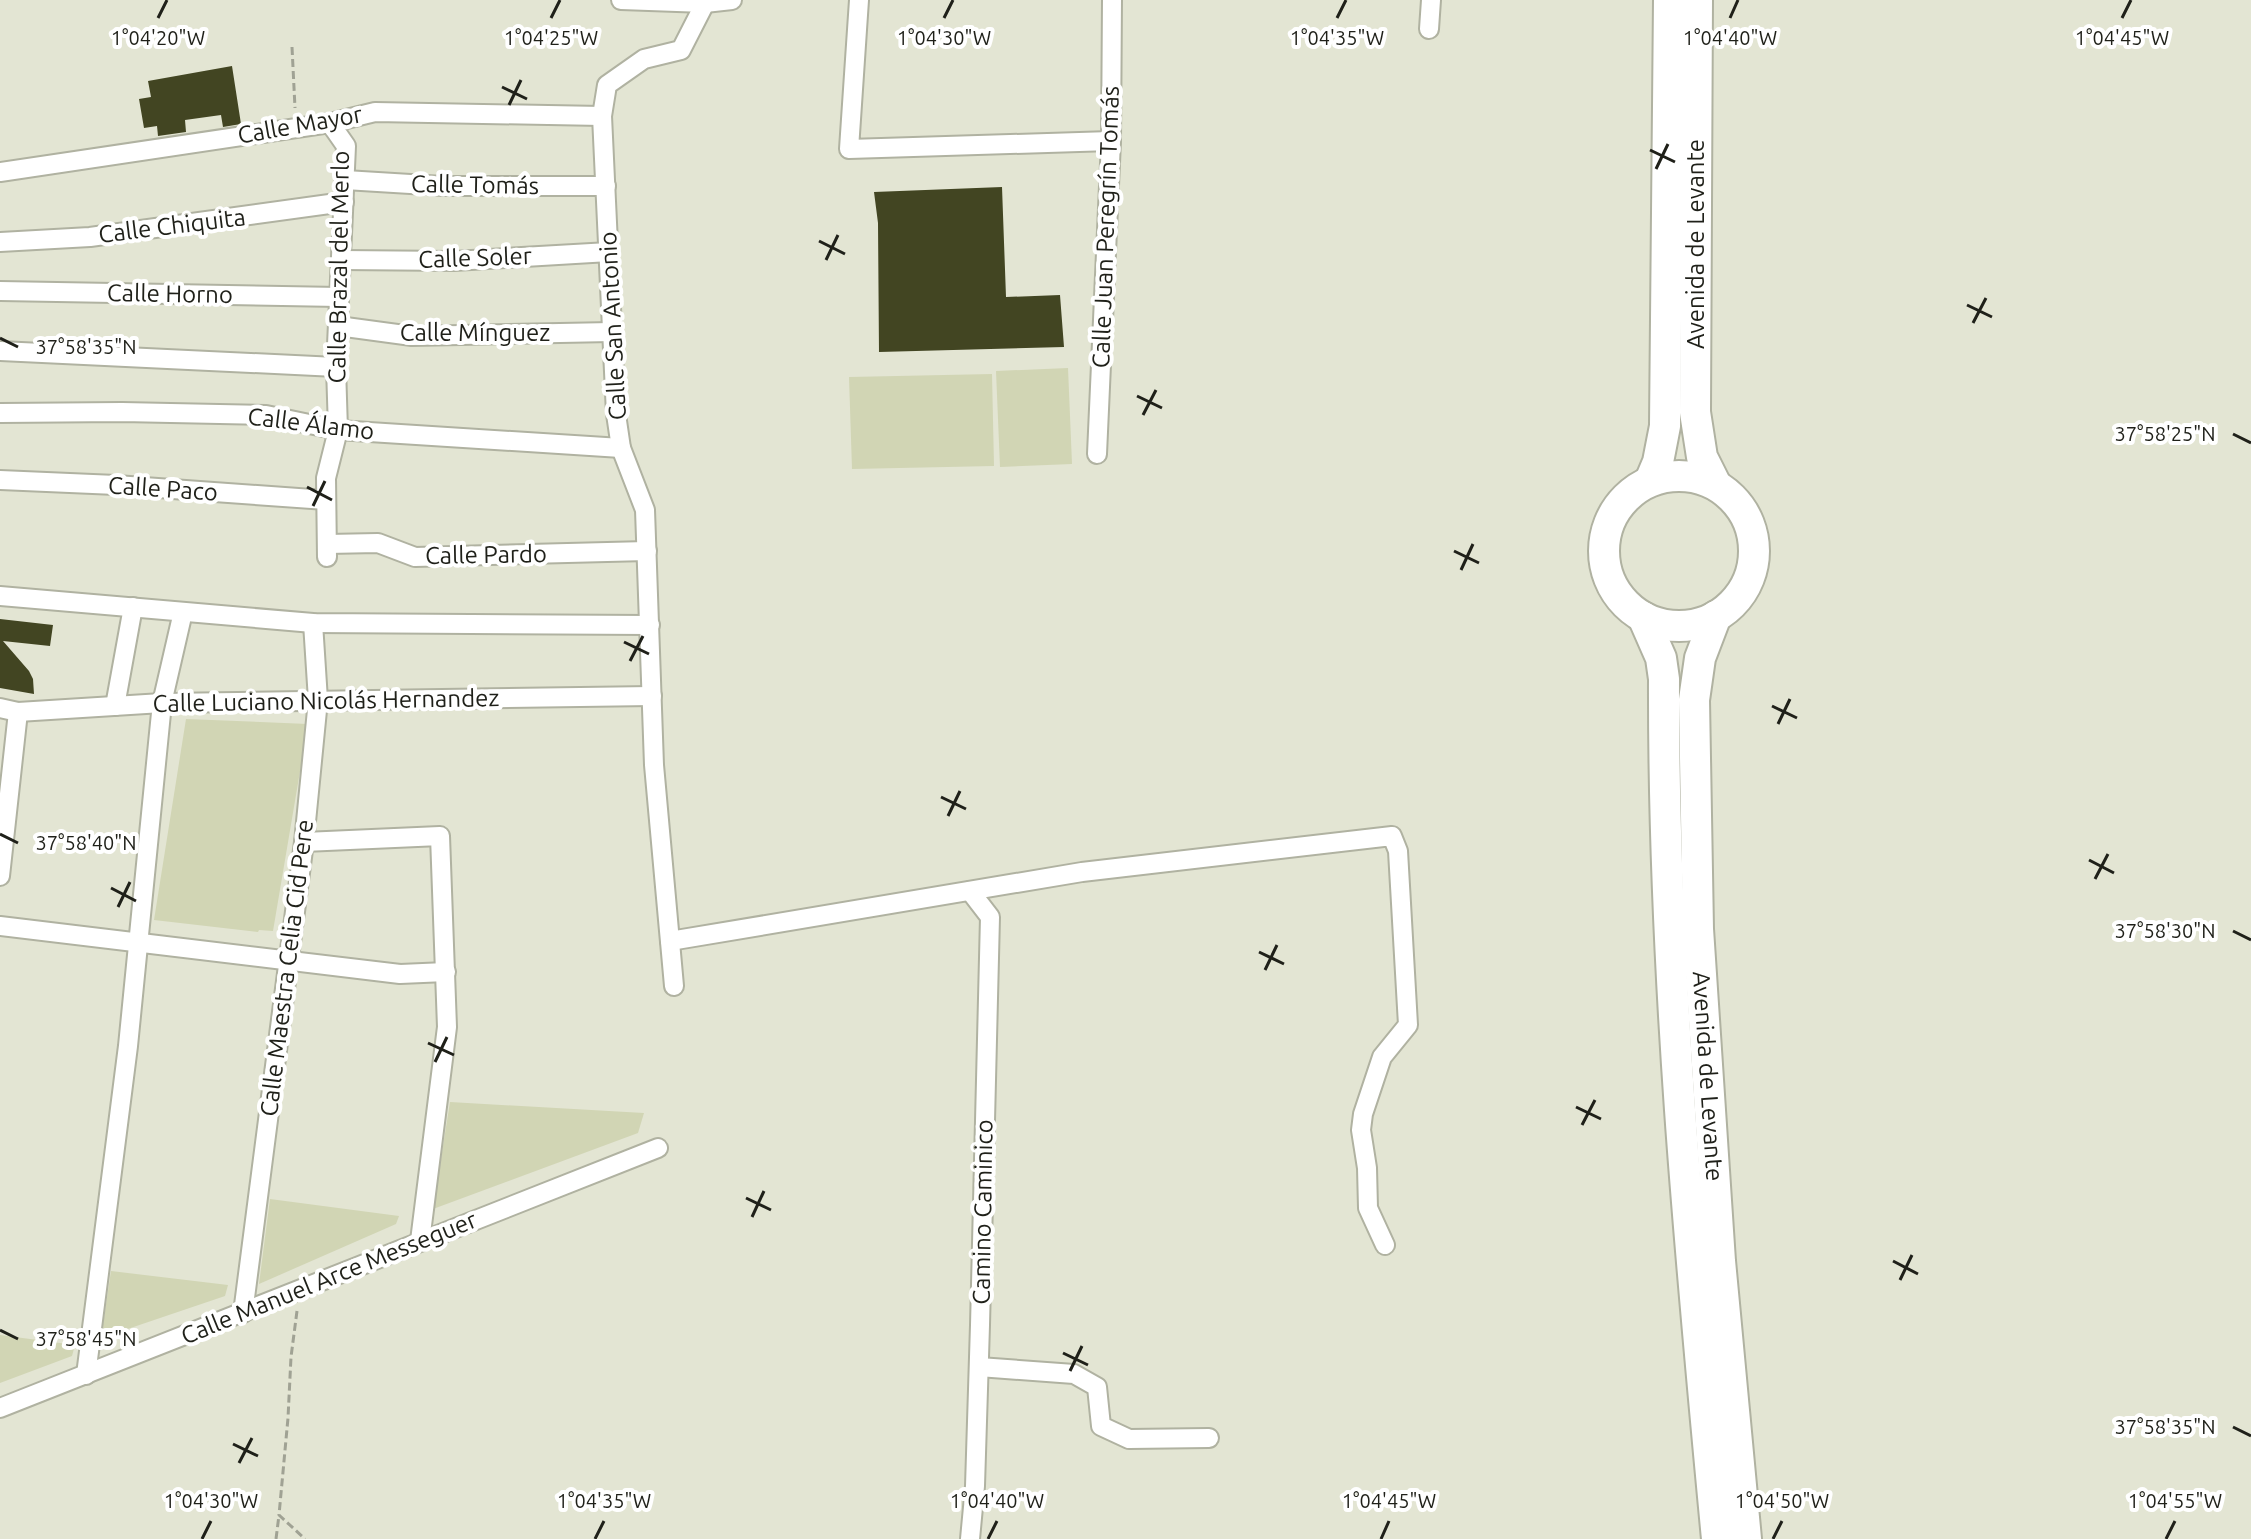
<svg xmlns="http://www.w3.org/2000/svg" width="2251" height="1539" font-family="Ubuntu,sans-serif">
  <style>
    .green { fill: #d1d5b4 }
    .building { fill: #424522 }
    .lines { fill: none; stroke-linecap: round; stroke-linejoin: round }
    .street-casing { stroke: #b0b2a1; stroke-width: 22 }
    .primary-casing { stroke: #b0b2a1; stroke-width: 34 }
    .path { stroke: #a0a294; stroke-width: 3; stroke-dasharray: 8 4; stroke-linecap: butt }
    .street { stroke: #fff; stroke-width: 18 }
    .primary { stroke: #fff; stroke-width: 30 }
    .ticks { fill: none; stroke: #1f2019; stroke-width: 3 }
    .labels { text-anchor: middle; stroke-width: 8; stroke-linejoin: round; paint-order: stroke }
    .street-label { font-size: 24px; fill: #1f2019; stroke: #fff }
    .ticks-label { font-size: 20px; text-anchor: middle; fill: #1f2019; stroke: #fff; stroke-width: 8; stroke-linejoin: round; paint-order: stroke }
  </style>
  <rect width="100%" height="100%" fill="#e3e5d3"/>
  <g class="green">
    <polygon points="1068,368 1072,464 1000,467 996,371"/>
    <polygon points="992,374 994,466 852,469 849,377"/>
    <polygon points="186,719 308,724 273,931 259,930 258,932 154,920"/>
    <polygon points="450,1102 644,1113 638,1133 433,1209"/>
    <polygon points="270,1199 399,1216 396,1224 259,1284"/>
    <polygon points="111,1271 228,1285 225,1296 101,1338"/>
    <polygon points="0,1335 75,1345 72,1356 0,1383"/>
  </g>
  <g class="building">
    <polygon points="232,66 241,124 223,127 221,115 185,120 186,132 158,136 157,126 144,128 139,99 151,97 148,81"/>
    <polygon points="1002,187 1006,297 1060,295 1064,347 879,352 878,223 874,192"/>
    <polygon points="0,619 53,625 50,646 3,641 29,671 33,679 34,694 0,688"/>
  </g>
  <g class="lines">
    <defs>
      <g id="street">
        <polyline points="621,0 705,3 732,0"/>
        <polyline points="859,0 849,149 1111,141"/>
        <polyline points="1429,29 1431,0"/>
        <polyline points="0,172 330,123 375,112 602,116"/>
        <polyline points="345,180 443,186 606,186"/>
        <polyline points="0,242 90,237 344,202"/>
        <polyline points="341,260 454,261 609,252"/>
        <polyline points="0,291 339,297"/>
        <polyline points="338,326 412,336 612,332"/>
        <polyline points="0,351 336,367"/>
        <polyline points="0,413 122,412 266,415 338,430 621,448"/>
        <polyline points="1097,454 1111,141 1112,0"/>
        <polyline points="0,480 116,485 326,500"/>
        <polyline points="327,544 378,543 415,557 647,551"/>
        <polyline points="327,557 326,478 338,430 336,367 346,146 330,123"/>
        <polyline points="0,596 313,623 650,625"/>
        <polyline points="115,706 133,607"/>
        <polyline points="0,708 18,712 162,703 652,696"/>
        <polyline points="304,842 440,836 447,1027 420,1241"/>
        <polyline points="0,876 18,712"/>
        <polyline points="970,891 990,917 980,1325 975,1486 970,1539"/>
        <polyline points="0,926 400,974 446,972"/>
        <polyline points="670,941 1082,872 1392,836 1398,851 1408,1025 1382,1057 1363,1114 1361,1130 1367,1168 1368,1208 1385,1245"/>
        <polyline points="674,986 654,765 645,510 621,448 616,414 602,116 607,85 644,59 681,50 705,3"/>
        <polyline points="243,1313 304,842 318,700 313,623"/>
        <polyline points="979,1367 1074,1374 1097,1387 1101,1426 1129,1439 1209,1438"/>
        <polyline points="86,1375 128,1046 162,703 183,612"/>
        <polyline points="0,1408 658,1148"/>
      </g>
      <g id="primary">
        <polyline points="1697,0 1695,412 1702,457 1716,485"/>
        <circle cx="1679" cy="551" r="75"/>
        <polyline points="1650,481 1658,462 1665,426 1669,0"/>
        <path id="s1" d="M1716,616L1700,658L1694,700L1698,929L1720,1261L1746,1539"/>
        <path d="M1643,617L1661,658L1664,679C1663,967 1690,1253 1717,1539"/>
      </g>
    </defs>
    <use href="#street" class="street-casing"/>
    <use href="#primary" class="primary-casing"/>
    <g class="path">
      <polyline points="292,47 295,108"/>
      <polyline points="297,1311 291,1357 288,1418 279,1515 305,1539"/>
      <polyline points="276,1539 279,1515"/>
    </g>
    <use href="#street" class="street"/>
    <use href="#primary" class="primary"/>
  </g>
  <path class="ticks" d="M158,18L167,0M551,18L560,0M944,18L953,0M1337,18L1346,0M1730,18L1738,0M2122,18L2131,0M502,87L527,99M509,105L521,80M1650,150L1675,162M1656,169L1668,144M819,241L845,254M826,260L838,235M1967,305L1992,317M1973,323L1986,298M0,338L18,347M1137,396L1162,408M1143,415L1156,390M2233,434L2251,443M307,487L332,500M313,506L325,481M1454,551L1479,563M1461,570L1473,544M624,642L649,654M630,661L643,636M1772,706L1797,718M1778,724L1790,699M941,797L966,809M948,816L960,791M0,834L18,843M2089,860L2114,873M2095,879L2108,854M111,888L136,901M118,907L130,882M2233,931L2251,940M1259,952L1284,964M1265,970L1277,945M428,1043L454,1055M435,1062L447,1037M1576,1107L1601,1119M1582,1125L1595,1100M746,1198L771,1210M752,1217L764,1191M1893,1261L1918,1274M1900,1280L1912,1255M0,1330L18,1339M1063,1353L1088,1365M1070,1371L1082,1346M2233,1427L2251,1436M233,1444L258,1456M239,1463L252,1438M202,1539L211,1521M595,1539L604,1521M988,1539L997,1521M1381,1539L1389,1521M1773,1539L1782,1521M2166,1539L2175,1521"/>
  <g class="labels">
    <g class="street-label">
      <text transform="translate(300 125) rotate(-10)" y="8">Calle Mayor</text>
      <text transform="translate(475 185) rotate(1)" y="8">Calle Tomás</text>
      <text transform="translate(172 226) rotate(-7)" y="8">Calle Chiquita</text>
      <text transform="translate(1106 227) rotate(-88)" y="8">Calle Juan Peregrín Tomás</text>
      <text transform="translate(1696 244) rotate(-90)" y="8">Avenida de Levante</text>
      <text transform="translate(475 258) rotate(-2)" y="8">Calle Soler</text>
      <text transform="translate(339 267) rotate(-89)" y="8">Calle Brazal del Merlo</text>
      <text transform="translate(170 294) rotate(1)" y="8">Calle Horno</text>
      <text transform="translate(613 326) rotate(-93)" y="8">Calle San Antonio</text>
      <text x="475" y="341">Calle Mínguez</text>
      <text transform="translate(311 424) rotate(7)" y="8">Calle Álamo</text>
      <text transform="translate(163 489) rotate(4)" y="8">Calle Paco</text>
      <text transform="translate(486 555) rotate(-1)" y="8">Calle Pardo</text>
      <text transform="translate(326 701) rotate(-1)" y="8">Calle Luciano Nicolás Hernandez</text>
      <text transform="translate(287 968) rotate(-83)" y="8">Calle Maestra Celia Cid Pere</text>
      <text dy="8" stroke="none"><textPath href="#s1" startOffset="464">Avenida de Levante</textPath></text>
      <text transform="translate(983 1212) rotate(-89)" y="8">Camino Caminico</text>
      <text transform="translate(329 1278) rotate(-22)" y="8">Calle Manuel Arce Messeguer</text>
    </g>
  </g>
  <g class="ticks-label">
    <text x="158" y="45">1°04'20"W</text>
    <text x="551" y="45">1°04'25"W</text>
    <text x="944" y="45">1°04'30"W</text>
    <text x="1337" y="45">1°04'35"W</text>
    <text x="1730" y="45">1°04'40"W</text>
    <text x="2122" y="45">1°04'45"W</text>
    <text x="86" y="354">37°58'35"N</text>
    <text x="2165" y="441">37°58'25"N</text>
    <text x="86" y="850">37°58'40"N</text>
    <text x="2165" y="938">37°58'30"N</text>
    <text x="86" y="1346">37°58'45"N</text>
    <text x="2165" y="1434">37°58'35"N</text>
    <text x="211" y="1508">1°04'30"W</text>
    <text x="604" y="1508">1°04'35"W</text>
    <text x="997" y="1508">1°04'40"W</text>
    <text x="1389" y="1508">1°04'45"W</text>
    <text x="1782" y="1508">1°04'50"W</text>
    <text x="2175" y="1508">1°04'55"W</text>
  </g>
</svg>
